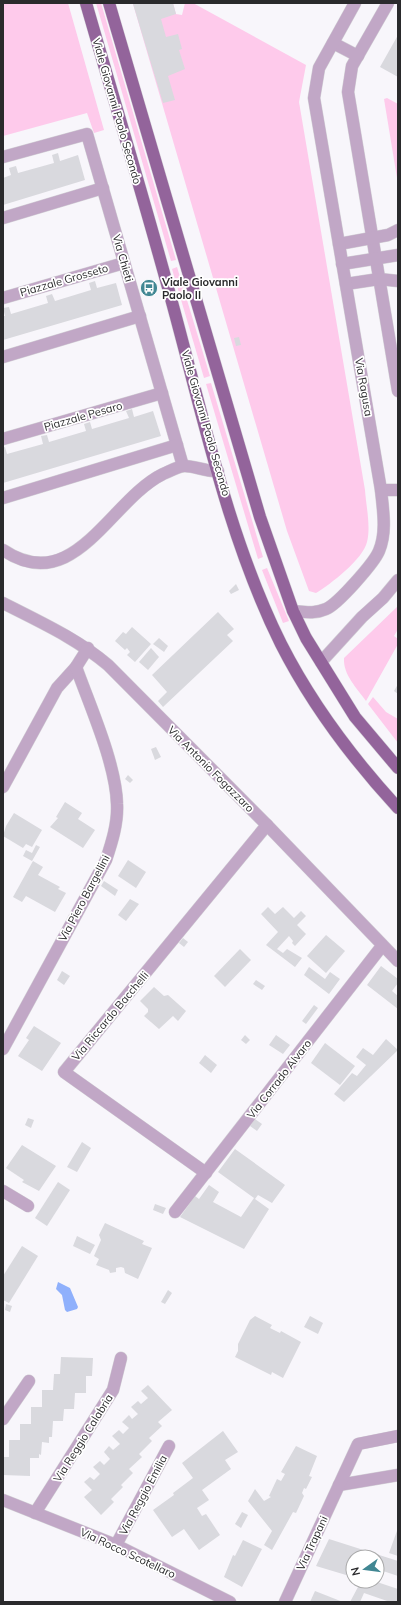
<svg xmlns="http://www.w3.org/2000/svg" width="401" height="1605" font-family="Mulish,sans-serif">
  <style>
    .green { fill: #fecaeb }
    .water { fill: #8fb0fc }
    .building { fill: #d9d9de }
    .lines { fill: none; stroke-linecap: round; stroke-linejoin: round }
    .minor-casing { stroke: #d3d1d6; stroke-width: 13 }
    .major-casing { stroke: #d3d1d6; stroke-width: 13 }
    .minor { stroke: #c1a7c6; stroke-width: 12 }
    .major { stroke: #93649b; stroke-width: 12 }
    .labels { text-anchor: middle; stroke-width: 3.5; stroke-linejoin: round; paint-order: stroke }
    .street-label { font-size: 11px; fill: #2a2a2c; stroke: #fff }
    .poi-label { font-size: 11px; font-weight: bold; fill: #2a2a2c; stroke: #fff; text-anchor: start }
  </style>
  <rect width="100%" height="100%" fill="#f8f6fb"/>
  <g class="green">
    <polygon points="3,3 68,3 104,130 94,133 87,113 3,136"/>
    <polygon points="96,3 101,3 176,260 171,261"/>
    <path d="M137,3H173L176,14L182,15L185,3H193L306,65L299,102L365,490C366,506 371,526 367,542C363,559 331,584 316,593L309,591L287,531L133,4Z"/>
    <polygon points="387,98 398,104 398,184 384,99"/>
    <polygon points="177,267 210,376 204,378 172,269"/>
    <polygon points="211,383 263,557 258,559 206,384"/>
    <polygon points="267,568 289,621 283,623 262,570"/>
    <path d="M398,606V629L394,636L398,639V644L366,701C357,688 343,675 344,658Z"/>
    <polygon points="373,697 386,712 398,719 398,743 368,704"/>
  </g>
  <polygon class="water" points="58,1282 70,1288 78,1307 77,1309 67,1312 65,1310 62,1295 56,1289"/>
  <g class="building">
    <polygon points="137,3 173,3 176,14 161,19 166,37 178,34 182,49 179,50 185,69 168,76 175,100 163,103 133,4"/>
    <polygon points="398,35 398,77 380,67"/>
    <polygon points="58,153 60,161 78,155 85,180 3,205 3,178 11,175 9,168 16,166 18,173 54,163 52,155"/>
    <polygon points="95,281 97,288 116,283 122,305 3,340 3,316 5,316 3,308 9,307 11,314 48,303 46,296 52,294 55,301 91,290 89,283"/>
    <polygon points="239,337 241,345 236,346 234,338"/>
    <polygon points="132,409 134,417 153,411 161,436 3,483 3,448 5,447 7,454 43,444 41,436 47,435 49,442 86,431 84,424 90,422 92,429 129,418 126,411"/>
    <polygon points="236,584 239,590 231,594 229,591"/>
    <polygon points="218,612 234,629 227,635 233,641 163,707 158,701 167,692 152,675"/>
    <polygon points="132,627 151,644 135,662 127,655 130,652 127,648 125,650 115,641 123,632 126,634"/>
    <polygon points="159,638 168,646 164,652 153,644"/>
    <polygon points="151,648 159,657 148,670 139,662"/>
    <polygon points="398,684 398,694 394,691"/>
    <polygon points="156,747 161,757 155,760 151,749"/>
    <polygon points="128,775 133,780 130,783 125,779"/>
    <polygon points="65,802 82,813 78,819 95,830 83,848 50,827 58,818 56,817"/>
    <polygon points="14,813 42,830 32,847 26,844 23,848 3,836 6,826"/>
    <polygon points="36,845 40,847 32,861 23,856 26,850 32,853"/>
    <polygon points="128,860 146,872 136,888 118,876"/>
    <polygon points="33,861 43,867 38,875 60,887 58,889 66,893 55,912 26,896 22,902 13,897"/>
    <polygon points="104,881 118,890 115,896 101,886"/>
    <polygon points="130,899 139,904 126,921 118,915"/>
    <polygon points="268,907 275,914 283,907 294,918 301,911 306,916 297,925 306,934 295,946 292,943 293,941 289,936 277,949 283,953 287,949 302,958 295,967 266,945 278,932 261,914"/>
    <polygon points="326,935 345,951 326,973 307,956"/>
    <polygon points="183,938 188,942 184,947 179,943"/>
    <polygon points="240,949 251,960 225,987 214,976"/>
    <polygon points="381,966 398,979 398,983 392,991 398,996 398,1009 367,985"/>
    <polygon points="309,967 325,979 330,972 340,979 329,994 304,975"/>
    <polygon points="62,971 70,976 64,985 57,980"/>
    <polygon points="256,980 265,986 262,990 253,984"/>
    <polygon points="154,987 164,996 168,995 186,1011 178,1021 173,1016 159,1029 144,1016 148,1012 148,1009 140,1001"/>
    <polygon points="314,1005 318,1008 306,1024 302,1021"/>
    <polygon points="34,1026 61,1043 42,1071 18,1056 29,1040 26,1038"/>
    <polygon points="245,1035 250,1040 246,1044 241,1040"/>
    <polygon points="276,1035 290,1045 283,1054 269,1045"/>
    <polygon points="386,1039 398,1050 344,1102 334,1094 352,1073 357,1076 366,1065 356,1057 363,1048 373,1055"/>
    <polygon points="325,1043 355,1066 340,1085 311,1063"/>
    <polygon points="205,1055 217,1065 211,1073 199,1063"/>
    <polygon points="28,1118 34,1120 31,1128 25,1125"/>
    <polygon points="255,1119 262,1124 257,1131 250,1126"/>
    <polygon points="82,1142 91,1148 77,1172 67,1167"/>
    <polygon points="22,1145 56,1166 39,1191 22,1182 24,1180 6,1168"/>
    <polygon points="235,1149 285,1185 272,1203 258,1195 255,1199 269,1209 244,1249 180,1217 195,1196 199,1199 209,1185 219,1192 213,1202 241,1217 254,1198 218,1172"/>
    <polygon points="58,1182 70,1190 47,1226 35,1218"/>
    <polygon points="155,1204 166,1208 163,1214 153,1210"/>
    <polygon points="105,1223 144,1241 142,1244 152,1248 138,1279 125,1273 124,1268 121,1267 116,1268 116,1272 110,1273 109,1270 96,1265 99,1259 94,1256 101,1240 99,1235"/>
    <polygon points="77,1236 95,1245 90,1254 73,1246"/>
    <polygon points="22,1246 38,1256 9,1303 3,1300 3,1276"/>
    <polygon points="168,1290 172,1293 165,1304 161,1302"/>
    <polygon points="6,1304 12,1306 10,1312 5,1310"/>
    <polygon points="255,1316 272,1325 270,1328 280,1333 281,1331 301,1342 283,1378 272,1372 271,1375 235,1357 238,1351 238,1344 250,1320"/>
    <polygon points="310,1316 323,1323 318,1334 304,1327"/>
    <polygon points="61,1357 93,1358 92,1376 86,1376 86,1393 75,1393 74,1409 64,1409 63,1421 53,1421 52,1437 49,1437 49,1443 42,1442 41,1455 39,1454 39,1458 30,1458 30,1476 3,1475 3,1457 9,1457 9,1440 20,1440 20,1424 31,1424 31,1407 42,1407 42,1390 53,1390 54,1374 60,1374"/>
    <polygon points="148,1385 172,1410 158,1422 162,1426 149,1438 152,1441 139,1454 142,1457 129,1469 133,1473 121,1485 123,1487 111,1499 114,1502 101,1515 84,1497 92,1490 84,1482 90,1477 94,1480 100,1474 93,1467 100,1461 104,1465 110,1459 104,1452 109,1446 113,1450 120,1444 112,1436 119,1430 123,1434 129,1428 122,1422 129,1415 132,1419 138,1414 131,1407 138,1401 141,1404 148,1398 141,1391"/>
    <polygon points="223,1431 238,1452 225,1460 231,1469 202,1490 209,1500 197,1508 202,1516 206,1514 220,1535 199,1550 184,1529 172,1537 153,1510 174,1495 173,1493 193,1478 182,1463"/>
    <polygon points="296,1446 317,1456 309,1476 312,1477 306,1489 304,1488 302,1493 304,1496 296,1513 293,1512 272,1550 264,1545 272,1531 248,1501 255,1489 264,1501 271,1497 269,1496 277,1479 281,1481 285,1474 281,1472"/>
    <polygon points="242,1512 248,1515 241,1528 235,1524"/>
    <polygon points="398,1528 398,1556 389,1553"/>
    <polygon points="329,1539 398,1561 398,1576 377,1569 377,1557 353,1557 353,1562 351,1561 346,1575 316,1566"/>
    <polygon points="243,1540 262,1549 242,1587 224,1577 233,1555 235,1556"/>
    <polygon points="364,1581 374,1581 398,1589 398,1602 390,1602 364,1593 360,1602 350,1602 358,1587"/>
    <polygon points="315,1591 343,1602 310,1602"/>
  </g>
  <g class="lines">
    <defs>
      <g id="minor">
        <polyline points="388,3 352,66 348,92 398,391"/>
        <polyline points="333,43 358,56"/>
        <polyline points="3,157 87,134 183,466"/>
        <polyline points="3,218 103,188"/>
        <polyline points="339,244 388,235 398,230"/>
        <polyline points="342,264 398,255"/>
        <polyline points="346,284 379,279 398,281"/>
        <polyline points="3,298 124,263"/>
        <polyline points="3,357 140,316"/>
        <polyline points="3,439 162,393"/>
        <polyline points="381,490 398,490"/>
        <polyline points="3,498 177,445"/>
        <path d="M3,550C74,598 110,500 163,474C168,472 177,467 183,466C193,465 206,472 218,471"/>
        <path d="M3,603C40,622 76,638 108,665L267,825L398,961"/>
        <path d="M293,611C305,612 315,614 326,609C338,604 374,563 379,551C387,532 383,510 381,490L314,98L319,68L355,3"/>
        <polyline points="321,662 362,617 383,598 398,580"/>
        <polyline points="3,787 57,688 76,667 88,648"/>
        <path d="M3,1049L106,860C112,842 118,823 117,804C116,764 90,706 76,667"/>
        <polyline points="206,1173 64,1072 267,825"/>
        <polyline points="3,1191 28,1206"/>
        <polyline points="175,1212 382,946"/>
        <polyline points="3,1419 29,1381"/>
        <polyline points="339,1485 398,1475"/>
        <polyline points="3,1500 116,1545 230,1602"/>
        <polyline points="35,1513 113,1390 121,1358"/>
        <polyline points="116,1545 169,1446"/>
        <polyline points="285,1602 358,1444 398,1436"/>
      </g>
      <g id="major">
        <path d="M86,3C115,104 146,205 173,306C204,420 229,539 281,644C312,705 352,758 398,808"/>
        <polyline points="109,3 260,517 293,611 306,638 355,717 398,768"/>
      </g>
    </defs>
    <use href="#minor" class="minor-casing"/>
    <use href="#major" class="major-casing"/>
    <use href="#minor" class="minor"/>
    <use href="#major" class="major"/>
  </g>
  <defs>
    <symbol id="bus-disc" viewBox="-11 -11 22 22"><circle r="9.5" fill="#418793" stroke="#fff"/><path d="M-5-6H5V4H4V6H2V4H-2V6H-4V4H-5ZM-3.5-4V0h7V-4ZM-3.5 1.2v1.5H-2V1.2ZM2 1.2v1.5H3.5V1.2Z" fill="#fff"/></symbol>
  </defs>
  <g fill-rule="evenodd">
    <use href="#bus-disc" x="139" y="278" width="20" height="20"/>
  </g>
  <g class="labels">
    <g class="street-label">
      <text transform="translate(117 111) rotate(74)" y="4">Viale Giovanni Paolo Secondo</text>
      <text transform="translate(123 258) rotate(74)" y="4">Via Chieti</text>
      <text transform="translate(64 280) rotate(-16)" y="4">Piazzale Grosseto</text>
      <text transform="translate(364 387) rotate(80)" y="4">Via Ragusa</text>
      <text transform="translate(83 416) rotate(-16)" y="4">Piazzale Pesaro</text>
      <text transform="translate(206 423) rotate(74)" y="4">Viale Giovanni Paolo Secondo</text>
      <text transform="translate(211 769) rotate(45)" y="4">Via Antonio Fogazzaro</text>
      <text transform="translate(84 898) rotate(-62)" y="4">Via Piero Bargellini</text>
      <text transform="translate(110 1016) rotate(-50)" y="4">Via Riccardo Bacchelli</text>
      <text transform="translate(279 1079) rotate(-52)" y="4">Via Corrado Alvaro</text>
      <text transform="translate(83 1438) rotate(-58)" y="4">Via Reggio Calabria</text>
      <text transform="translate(143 1495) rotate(-62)" y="4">Via Reggio Emilia</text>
      <text transform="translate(312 1543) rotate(-65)" y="4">Via Trapani</text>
      <text transform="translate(128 1553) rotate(25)" y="4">Via Rocco Scotellaro</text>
    </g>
    <g class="poi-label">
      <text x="162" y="286">Viale Giovanni<tspan x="162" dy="13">Paolo II</tspan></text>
    </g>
  </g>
  <rect width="401" height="1605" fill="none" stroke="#2a2a2c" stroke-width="8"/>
  <g transform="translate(365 1569) rotate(256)"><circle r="19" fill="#ffffff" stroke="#aaaaab"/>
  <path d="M0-3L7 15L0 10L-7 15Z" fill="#418793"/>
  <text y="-6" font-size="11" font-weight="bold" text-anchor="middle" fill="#2a2a2c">N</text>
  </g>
</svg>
